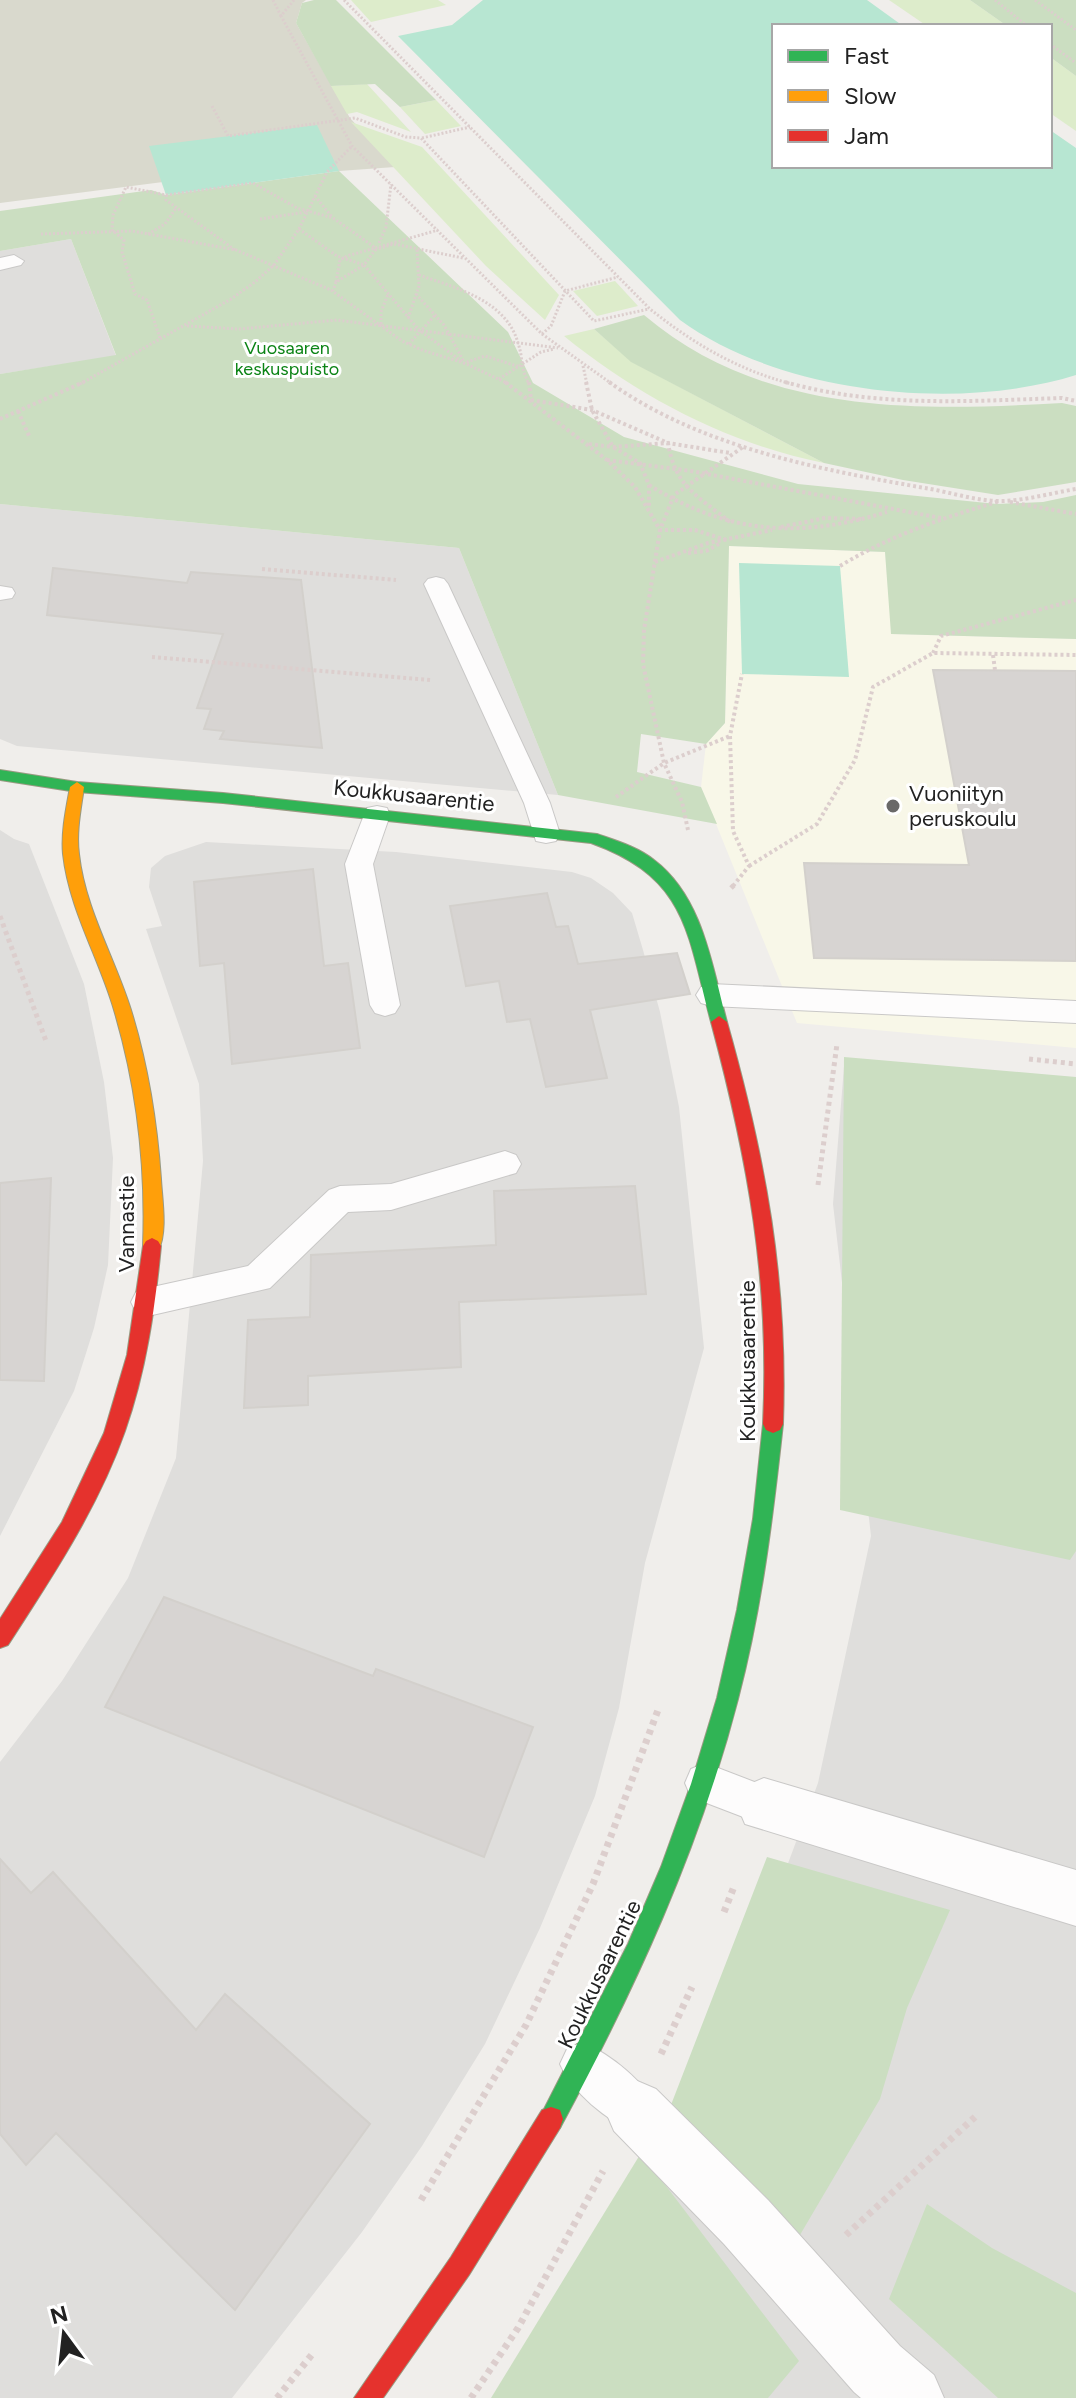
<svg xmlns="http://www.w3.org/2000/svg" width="1076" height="2398" font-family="Figtree,sans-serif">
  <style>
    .residential { fill: #dfdedc }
    .education { fill: #f8f7e8 }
    .construction { fill: #d9d9cd }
    .grass { fill: #ddeccb }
    .forest { fill: #cbdec1 }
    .pitch { fill: #b7e6d2 }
    .building { fill: #d7d4d2; stroke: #d3d0cc; stroke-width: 2 }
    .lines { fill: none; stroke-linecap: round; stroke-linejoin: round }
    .lane-casing { stroke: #c9c8c7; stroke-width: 2 }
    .street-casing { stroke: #c9c8c7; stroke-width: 2 }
    .fast-casing { stroke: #999a82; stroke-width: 2 }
    .slow-casing { stroke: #999a82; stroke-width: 2 }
    .jam-casing { stroke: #999a82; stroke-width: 2 }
    .path-far3 { stroke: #dccecd; stroke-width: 3; stroke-dasharray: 2 2; stroke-linecap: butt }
    .path-far2 { stroke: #dccecd; stroke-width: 4; stroke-dasharray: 3 3; stroke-linecap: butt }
    .path-far1 { stroke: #dccecd; stroke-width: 5; stroke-dasharray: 4 4; stroke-linecap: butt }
    .path { stroke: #dccecd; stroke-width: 7; stroke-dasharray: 5 5; stroke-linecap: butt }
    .lane { fill: #fdfcfc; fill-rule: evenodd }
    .street { fill: #fdfcfc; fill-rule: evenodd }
    .fast { fill: #30b455; fill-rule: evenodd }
    .slow { fill: #ff9f0a; fill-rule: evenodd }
    .jam { fill: #e5322d; fill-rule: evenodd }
    .poi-dot { fill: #6a6968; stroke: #fff; stroke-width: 3 }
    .labels { text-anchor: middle; stroke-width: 6; stroke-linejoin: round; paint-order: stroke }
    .far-park-label { font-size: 18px; fill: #0c8416; stroke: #fff }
    .poi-label { font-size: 22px; fill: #222; stroke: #fff; text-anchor: start }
    .street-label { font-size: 22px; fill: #222; stroke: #fff }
  </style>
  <rect width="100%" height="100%" fill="#f0eeeb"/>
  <g class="residential">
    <polygon points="71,239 116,356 0,374 0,251"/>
    <polygon points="0,504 459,548 558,795 17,746 0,739"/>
    <polygon points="0,830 14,839 29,844 84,984 104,1082 113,1158 108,1265 94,1328 74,1391 0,1536"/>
    <polygon points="206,842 396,852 572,872 591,878 613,893 632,913 643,950 660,1012 679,1107 704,1348 645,1563 619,1708 595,1796 540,1928 485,2044 422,2146 362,2232 232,2398 0,2398 0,1762 62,1681 128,1578 176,1458 203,1161 199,1084 146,929 162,926 149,887 151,868 165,856"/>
    <polygon points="869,1061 1076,1086 1076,2398 521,2398 716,2056 818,1783 871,1536 833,1204 844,1067"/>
  </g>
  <polygon class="education" points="729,546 885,552 892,634 1076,639 1076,1048 797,1023 701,787 706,744 725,723"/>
  <polygon class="construction" points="0,0 306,0 302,3 296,23 350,118 395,167 339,171 317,162 0,203"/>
  <g class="grass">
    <polygon points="351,0 438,0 446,5 371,22"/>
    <polygon points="889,0 970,0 1007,26 927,26"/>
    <polygon points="1050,57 1076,76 1076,131 1050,113"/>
    <polygon points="367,84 411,132 357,112 347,114 331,86"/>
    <polygon points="436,100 461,126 425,134 400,107"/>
    <polygon points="351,122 422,147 559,295 545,320 486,266"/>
    <polygon points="615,281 638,306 597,316 573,291"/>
    <path d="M594,329L632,362L824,463C729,444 639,397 564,336Z"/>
  </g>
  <g class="forest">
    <polygon points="314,0 336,0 436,100 400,107 375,84 331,86 296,23 302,3"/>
    <polygon points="970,0 1076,0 1076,76 1050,57 1050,26 1007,26"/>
    <polygon points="339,171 508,332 533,383 624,437 798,484 997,504 1043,502 1076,495 1076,639 891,634 885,552 729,546 725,723 706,744 641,734 637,772 701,787 717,824 558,795 459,548 0,504 0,374 116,355 71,239 0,251 0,211 151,190 166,195"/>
    <path d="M644,315C763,416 916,411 1062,403L1076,406V482L998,495L903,480L824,463L631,362L594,329Z"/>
    <polygon points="844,1057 1076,1077 1076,1551 1070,1560 840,1510"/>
    <polygon points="767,1857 950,1910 907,2008 880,2099 787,2257 669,2110"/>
    <polygon points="641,2153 799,2361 768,2398 491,2398"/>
    <polygon points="927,2204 992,2248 1076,2293 1076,2398 998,2398 889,2299"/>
  </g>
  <g class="pitch">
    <path d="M483,0H867L903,26H774V166H1050V130L1076,148V375C958,412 781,394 680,320L398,36L452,25Z"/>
    <polygon points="317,125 339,171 166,195 149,146"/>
    <polygon points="739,563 840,566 849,677 742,674"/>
  </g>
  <g class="building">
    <polygon points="53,568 187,583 191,572 301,580 322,748 220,739 224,731 204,729 211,709 197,708 223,634 47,615"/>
    <polygon points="933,670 1076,671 1076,961 814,958 804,863 969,865"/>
    <polygon points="313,869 324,966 348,963 360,1048 232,1064 224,963 200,966 194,882"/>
    <polygon points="547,893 556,927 568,926 578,964 677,953 690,994 590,1010 607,1078 546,1087 530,1019 507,1022 499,981 466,986 450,906"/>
    <polygon points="51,1178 44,1381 0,1380 0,1183"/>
    <polygon points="635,1186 646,1294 459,1302 461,1367 308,1376 308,1405 244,1408 248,1320 310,1317 311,1255 496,1245 494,1191"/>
    <polygon points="164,1597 373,1676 376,1669 533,1727 484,1857 105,1707"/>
    <polygon points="0,1859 31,1893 53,1872 196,2030 225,1994 370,2124 235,2310 56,2133 26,2165 0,2134"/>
  </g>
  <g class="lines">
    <defs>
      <g id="lane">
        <polygon points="14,255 24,261 21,265 0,270 0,258"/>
        <polygon points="436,577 444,579 448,584 550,803 560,834 556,841 546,843 536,841 524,803 424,584 428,579"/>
        <polygon points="0,586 12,588 15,593 12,598 0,600"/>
        <polygon points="377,806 387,808 390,815 373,864 400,1005 395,1013 385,1016 375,1013 370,1005 345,864 364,815 367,808"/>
        <polygon points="711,984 1076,1001 1076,1023 711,1006 701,1003 696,995 701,987"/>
        <polygon points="505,1151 516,1155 521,1164 516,1173 391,1210 348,1212 270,1288 148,1316 136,1312 131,1302 136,1292 148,1288 248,1266 329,1190 340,1186 391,1184"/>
        <polygon points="705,1763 778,1791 784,1805 778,1819 764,1825 691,1797 685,1783 691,1769"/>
        <path d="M582,2042C610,2054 646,2082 657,2110L651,2126L635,2132C607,2121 572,2092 560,2064L567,2049Z"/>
      </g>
      <g id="street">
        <polygon points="764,1778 1076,1870 1076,1926 745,1824 737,1805 745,1786"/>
        <polygon points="635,2080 656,2089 768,2200 900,2346 934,2375 944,2398 861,2398 854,2392 724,2244 614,2131 605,2110 614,2089"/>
      </g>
      <g id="fast">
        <path d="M0,770L77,782L223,793L597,834C617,841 638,847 654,860C703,897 712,966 727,1022L719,1028L711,1022C687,933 688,878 591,843L223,803L77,792L0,780Z"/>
        <path d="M773,1415L780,1418L783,1424C773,1516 762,1608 738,1699C699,1850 634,1991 560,2128L551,2131L542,2128L539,2119L628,1944L661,1867L691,1784L717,1698L737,1610L753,1519L763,1424L766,1418Z"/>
      </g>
      <path id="slow" d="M77,782L84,787C81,809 76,832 79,854C85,909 115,958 131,1010C148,1065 157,1122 161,1179C162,1199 168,1233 158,1251H146L143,1246C146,1166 137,1087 114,1010C99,958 69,909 63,854C61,832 66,809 70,787Z"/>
      <g id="jam">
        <path d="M719,1016L727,1022C766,1160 788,1280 783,1424L780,1430L773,1433L766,1430L763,1424C770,1280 748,1160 711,1022Z"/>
        <path d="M152,1238L158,1241L161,1246C155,1309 146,1371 125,1431C98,1508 52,1577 8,1645L0,1648V1619L62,1522L104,1433L127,1355L143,1246L146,1241Z"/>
        <polygon points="551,2107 560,2110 563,2119 560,2128 469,2275 383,2398 354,2398 451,2257 542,2110"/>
      </g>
    </defs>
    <use href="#lane" class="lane-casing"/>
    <use href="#street" class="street-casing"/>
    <use href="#fast" class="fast-casing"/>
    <use href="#slow" class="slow-casing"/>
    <use href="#jam" class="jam-casing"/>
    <g class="path-far3">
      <polyline points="273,0 281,16"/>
      <polyline points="294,0 281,16 352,146 542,334 612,384"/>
      <path d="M344,0L650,309C694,344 738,370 792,384"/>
      <polyline points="995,0 1027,26"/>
      <polyline points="1035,0 1076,30"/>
      <polyline points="1050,44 1076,63"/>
      <polyline points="212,106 228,136 355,118 406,137 421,138 594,321 649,309"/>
      <polyline points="422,138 470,127"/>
      <polyline points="166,195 166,200 235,250"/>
      <polyline points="315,196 332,217"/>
      <polyline points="260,219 306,212"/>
      <polyline points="299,229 337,256 364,265 336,282 333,291"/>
      <polyline points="41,234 132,231 236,250 331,290 402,341 422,350 464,363 485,356 520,367"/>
      <polyline points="148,234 165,224 176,208"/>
      <polyline points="379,243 386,227 391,184"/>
      <polyline points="375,250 394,244 463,258"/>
      <path d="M419,275C456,288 506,300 518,343C524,361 519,364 529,384"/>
      <polyline points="336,282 340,260 347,256 438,230"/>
      <polyline points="416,294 444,325 464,362"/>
      <polyline points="408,318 419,286 417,248"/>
      <polyline points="381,324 381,312 388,294"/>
      <polyline points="187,326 239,329 337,320 558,348"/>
      <polyline points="542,334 551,326 565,291 618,277"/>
      <polyline points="160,338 147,300 135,294 122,252 124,240 112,230 113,215 126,187 166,195 253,183 297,208 333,218 373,246 375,250 364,265 419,330 464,363 509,384"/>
      <polyline points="409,344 436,314"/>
      <polyline points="583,366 587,384"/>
      <polyline points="499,379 541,352 554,349"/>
      <polyline points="80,384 231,299 255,282 274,265 299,229 327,172 352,146"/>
    </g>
    <g class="path-far2">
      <polyline points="505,382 607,460 635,487 660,530 695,530 729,541"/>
      <path d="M529,382L531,400L592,410L668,443C675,487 698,496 730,522"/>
      <polyline points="586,382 592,410 613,447 640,463 649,485 649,509"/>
      <path d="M609,382C700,447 817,469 925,488C950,492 979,502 1004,501C1027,500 1052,493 1076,489"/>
      <path d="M785,382C877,408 968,401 1062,398L1076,401"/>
      <polyline points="18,411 30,438"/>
      <polyline points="0,419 84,382"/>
      <polyline points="589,444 613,447 668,443 730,453"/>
      <polyline points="607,460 691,471 941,518"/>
      <path d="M649,485C728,534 799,539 887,512"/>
      <polyline points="1010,502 1076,514"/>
      <polyline points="781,527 825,518 862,519"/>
      <polyline points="688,553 706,551 719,544"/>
      <polyline points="655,562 708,543 772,530"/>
      <path d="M840,566C891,535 943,518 1000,501"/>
      <polyline points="262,569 396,580"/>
      <polyline points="933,653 941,636 1076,600"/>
      <polyline points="993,655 995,670"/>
      <polyline points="152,657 431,680"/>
      <polyline points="616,797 664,763 730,736"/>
      <polyline points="688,830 682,802 664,763 643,664 644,630 660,530 674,495 743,447"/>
      <polyline points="749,866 817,824 855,760 873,687 933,653 1076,655"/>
      <polyline points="733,886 749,866 733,831 730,736 742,674"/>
    </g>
    <g class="path-far1">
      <polyline points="731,888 735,884"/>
      <polyline points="0,916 46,1041"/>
      <polyline points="1029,1059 1076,1064"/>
      <polyline points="818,1185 837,1044"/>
    </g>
    <g class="path">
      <polyline points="724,1912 735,1884"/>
      <polyline points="661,2054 692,1987"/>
      <polyline points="421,2200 526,2025 593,1884 658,1710"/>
      <polyline points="846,2235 975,2117"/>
      <polyline points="277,2398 314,2352"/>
      <polyline points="471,2398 518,2328 603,2171"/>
    </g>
    <use href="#lane" class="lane"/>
    <use href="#street" class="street"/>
    <use href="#fast" class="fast"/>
    <use href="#slow" class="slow"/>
    <use href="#jam" class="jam"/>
  </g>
  <circle class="poi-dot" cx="893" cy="806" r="8"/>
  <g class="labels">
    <g class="far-park-label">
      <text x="287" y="354">Vuosaaren<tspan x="287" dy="21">keskuspuisto</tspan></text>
    </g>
    <g class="poi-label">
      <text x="909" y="801">Vuoniityn<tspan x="909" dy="25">peruskoulu</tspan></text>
    </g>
    <g class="street-label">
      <text transform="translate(414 795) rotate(6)" y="8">Koukkusaarentie</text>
      <text transform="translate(126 1224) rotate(-90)" y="8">Vannastie</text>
      <text transform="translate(747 1361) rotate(-90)" y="8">Koukkusaarentie</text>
      <text transform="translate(599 1974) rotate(-64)" y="8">Koukkusaarentie</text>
    </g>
  </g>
  <rect x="772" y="24" width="280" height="144" fill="#ffffff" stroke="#a7a7a7" stroke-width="2"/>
  <rect x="788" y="50" width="40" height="12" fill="#30b455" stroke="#a7a7a7" stroke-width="2"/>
  <text x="844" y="64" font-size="24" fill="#222222">Fast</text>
  <rect x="788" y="90" width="40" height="12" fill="#ff9f0a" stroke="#a7a7a7" stroke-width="2"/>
  <text x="844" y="104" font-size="24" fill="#222222">Slow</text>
  <rect x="788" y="130" width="40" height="12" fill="#e5322d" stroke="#a7a7a7" stroke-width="2"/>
  <text x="844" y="144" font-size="24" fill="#222222">Jam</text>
  <g transform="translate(64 2334) rotate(345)" stroke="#ffffff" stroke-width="6" paint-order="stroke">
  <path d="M0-6L14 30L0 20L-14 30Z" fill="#222222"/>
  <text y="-12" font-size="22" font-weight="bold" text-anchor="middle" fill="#222222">N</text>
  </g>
</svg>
